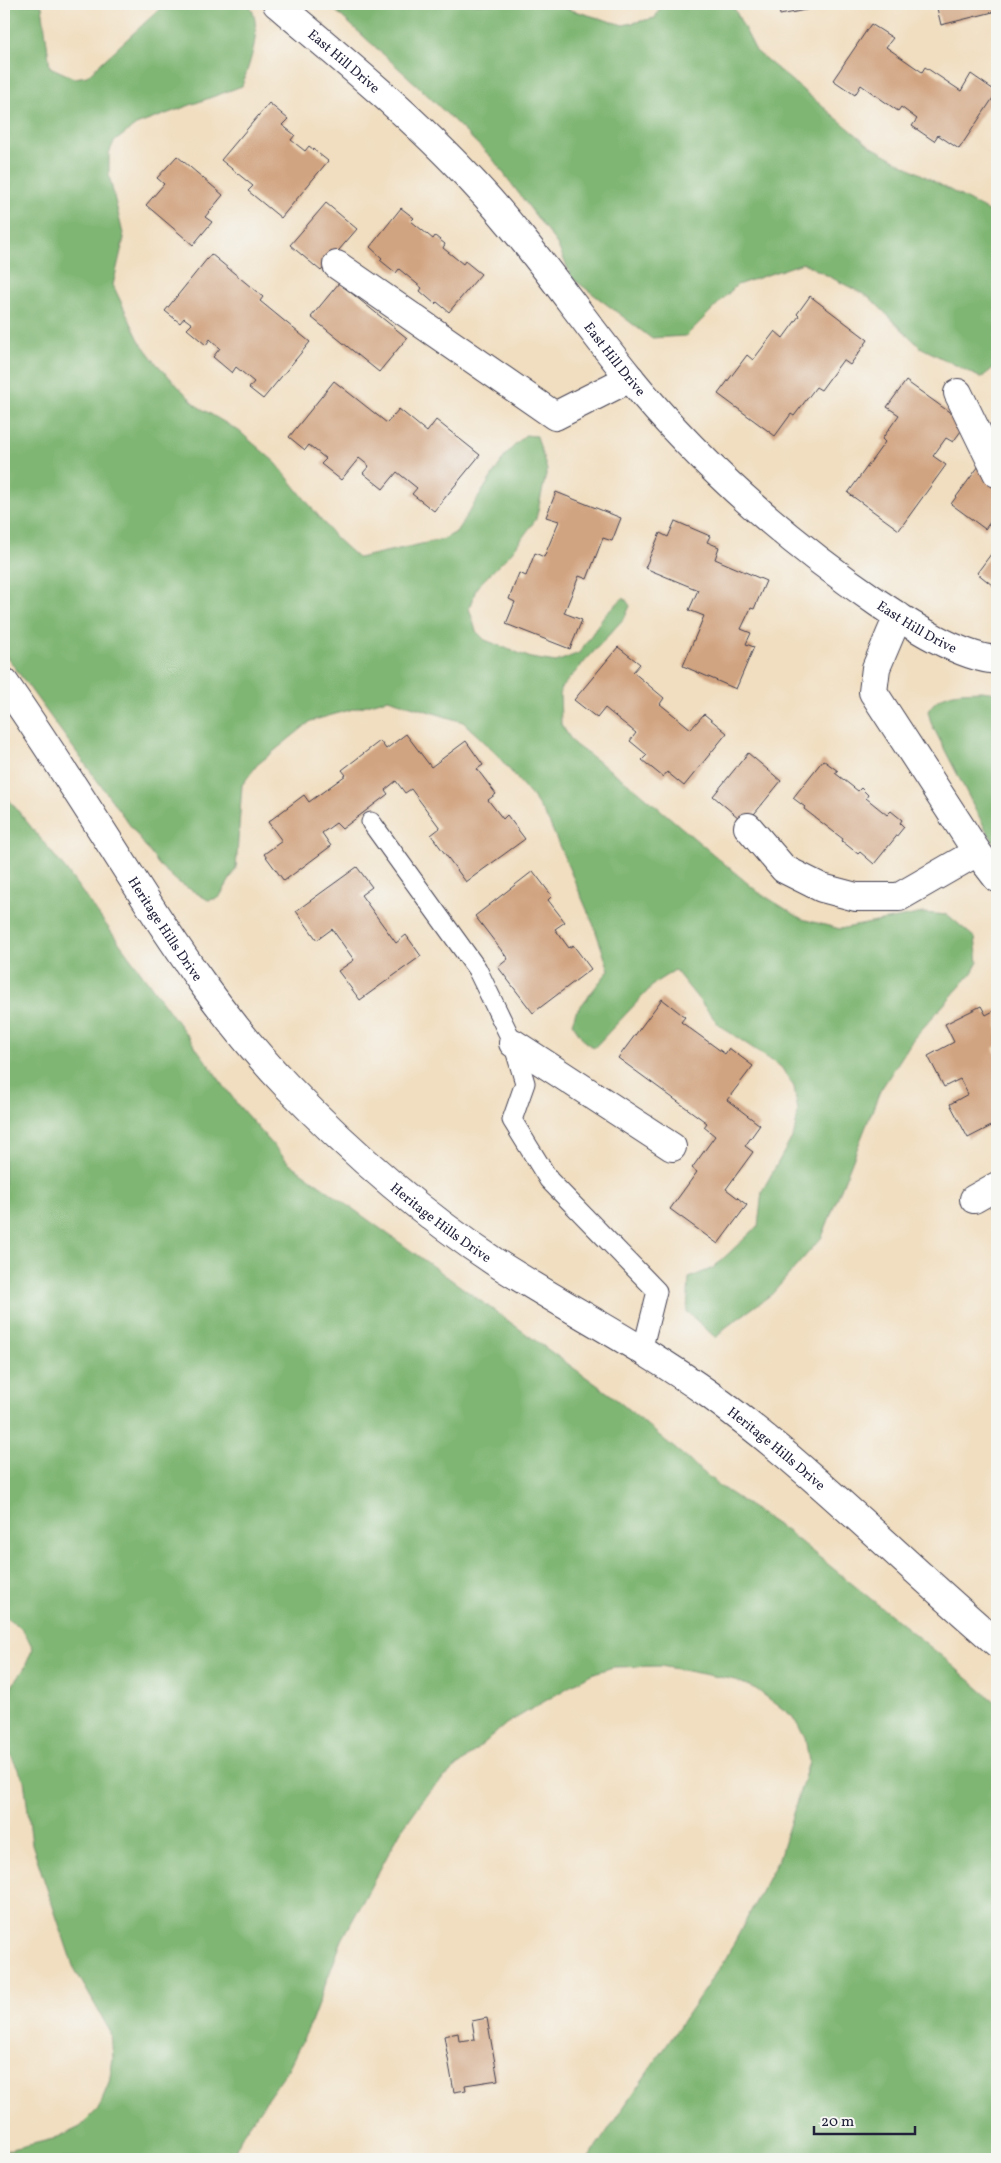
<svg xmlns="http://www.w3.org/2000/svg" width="1001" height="2163" font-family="Vollkorn,serif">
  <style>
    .forest { fill: #7fb673; stroke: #506c57 }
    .building { fill: #d1a481 }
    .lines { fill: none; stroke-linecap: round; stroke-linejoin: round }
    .service-casing { stroke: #413e4f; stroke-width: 21 }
    .minor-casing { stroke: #413e4f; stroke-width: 30 }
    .service { stroke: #fff; stroke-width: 19 }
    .minor { stroke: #fff; stroke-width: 28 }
    .labels { text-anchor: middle; stroke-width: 5; stroke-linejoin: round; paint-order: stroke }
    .street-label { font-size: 14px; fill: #22223b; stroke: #f6f6f2 }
  </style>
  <rect width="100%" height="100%" fill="#f6f6f2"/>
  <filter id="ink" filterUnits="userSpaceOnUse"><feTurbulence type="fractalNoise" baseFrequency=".02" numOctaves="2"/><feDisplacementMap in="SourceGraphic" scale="10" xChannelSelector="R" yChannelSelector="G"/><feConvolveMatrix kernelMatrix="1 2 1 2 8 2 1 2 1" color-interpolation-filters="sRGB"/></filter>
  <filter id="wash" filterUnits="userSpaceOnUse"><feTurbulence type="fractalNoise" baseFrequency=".0096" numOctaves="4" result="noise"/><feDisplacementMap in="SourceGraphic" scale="20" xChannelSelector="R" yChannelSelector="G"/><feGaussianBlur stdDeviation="1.12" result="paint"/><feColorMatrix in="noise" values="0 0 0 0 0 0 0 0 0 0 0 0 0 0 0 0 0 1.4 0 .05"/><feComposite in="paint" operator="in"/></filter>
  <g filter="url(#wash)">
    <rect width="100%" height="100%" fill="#f1dec0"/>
    <g class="forest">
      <path d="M4,4H38L42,6L50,67L74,78L87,76L165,4H249C264,28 250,61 242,86L136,125L114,142L109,153V175L124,238L113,285L140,342L156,363L197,406L239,431L276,463L336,538L358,558L444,539L456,532L507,453L525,435L537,436L547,470L536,519L512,552L477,587L469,608L476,631L485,640L531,658L556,662L579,653L605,615L624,597L630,606L625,617L560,689L561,724L574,744L636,789L758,892L802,919L840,929L923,913L948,915L975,938L978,962L972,973L914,1038L880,1091L822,1237L772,1294L725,1328L716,1338L687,1312L689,1278L713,1268L758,1226L762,1191L794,1134L798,1111L794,1087L781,1067L720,1026L675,970L656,982L594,1048L585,1042L572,1023L576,1012L609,970L594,926L549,822L535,800L492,749L463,722L388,699L311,721L257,765L242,785L236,869L219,898L208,900L178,882L159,865L4,653Z"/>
      <polygon points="328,4 550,4 623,25 655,18 662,4 732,4 756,51 870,146 997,216 997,365 981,378 920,347 869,297 803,263 737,285 686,336 651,338 572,278 557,244 492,158 417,85"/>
      <path d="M982,691L997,693V847L985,828L931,723L928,711C941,690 960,692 982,691Z"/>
      <polygon points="4,790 10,801 66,870 238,1105 288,1162 611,1395 721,1487 788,1532 944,1658 997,1704 997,2159 588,2159 726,1958 779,1858 809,1762 805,1737 792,1716 756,1689 735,1680 661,1666 613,1667 591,1674 506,1724 430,1790 400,1832 342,1940 311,2023 288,2069 240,2138 232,2159 4,2159 4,2151 57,2138 80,2127 98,2109 109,2083 113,2058 111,2033 73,1966 32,1844 24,1780 4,1743 4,1697 24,1669 33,1648 22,1629 4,1616"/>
    </g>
    <g id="blocks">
      <g class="building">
        <polygon points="778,4 831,4 831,5 780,15"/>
        <polygon points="936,4 997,4 997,11 941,25"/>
        <polygon points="871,24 893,38 886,47 922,72 925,67 961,91 971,74 997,92 959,149 938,135 934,141 912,126 917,119 901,107 898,111 861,85 855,95 833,80"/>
        <polygon points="269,103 288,119 282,125 295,135 291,140 305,151 309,146 328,161 281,218 248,191 253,186 221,160"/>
        <polygon points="177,156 223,195 205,217 212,222 193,245 146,205 164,184 157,178"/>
        <polygon points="326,203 357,229 321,271 290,245"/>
        <polygon points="401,208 414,218 411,221 433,239 435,236 445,244 443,248 463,264 465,261 481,274 449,312 437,302 435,304 420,291 422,288 399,269 396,273 380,260 382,258 370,247"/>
        <polygon points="211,254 263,297 260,301 310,342 263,399 249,388 254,382 236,367 232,373 213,357 220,348 210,339 206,345 187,329 192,324 184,318 180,323 165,311"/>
        <polygon points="339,283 407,338 379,372 311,317"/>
        <polygon points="810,296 868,340 850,365 843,360 821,390 816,387 794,416 791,414 775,436 718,394 747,355 753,360 775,331 783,338 799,316 797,314"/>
        <polygon points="334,381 387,423 399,409 427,432 436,420 480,455 434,511 412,494 417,488 397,472 383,489 363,473 369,466 359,458 341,480 321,464 326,459 309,445 305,450 289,437"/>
        <polygon points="906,381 966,424 953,442 946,438 933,456 946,465 899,530 848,493 885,442 882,439 899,415 887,407"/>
        <polygon points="984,459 997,469 997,513 985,529 951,504"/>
        <polygon points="556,492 621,518 612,541 603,538 587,579 579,576 564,613 582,620 570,649 506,624 515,602 509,599 519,573 526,576 535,553 544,557 559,521 546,517"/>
        <polygon points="675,521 710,536 707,542 719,547 715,559 766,581 754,609 751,608 741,629 751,633 746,644 754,647 736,689 683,666 704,616 689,610 698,590 645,568 660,533 668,537"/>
        <polygon points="997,546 997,589 977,573"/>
        <polygon points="618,647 640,664 633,672 664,698 660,704 691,729 704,714 727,733 684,786 667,772 663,777 642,760 647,755 630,741 636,733 605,708 597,718 574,700"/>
        <polygon points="406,734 431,767 466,741 483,765 477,769 496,794 488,800 503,819 507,815 525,839 466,882 431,835 440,828 411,789 405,793 396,781 385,790 388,794 342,829 336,823 322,833 331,846 284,881 264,854 282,841 268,822 304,795 309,802 346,775 342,770 380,741 386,749"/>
        <polygon points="748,753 781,781 746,824 713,796"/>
        <polygon points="823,760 838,771 835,773 858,791 861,788 868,795 866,798 887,815 891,811 902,820 900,823 904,827 874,864 860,852 858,854 842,841 843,839 804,809 805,807 793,798"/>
        <polygon points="357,867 372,887 361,895 396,943 406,935 421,956 360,1000 338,971 354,960 332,929 317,940 296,911"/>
        <polygon points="533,871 552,896 548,900 565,922 555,929 569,948 573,945 591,969 533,1013 498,967 508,959 475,916"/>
        <polygon points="662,999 685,1017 681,1022 725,1054 729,1048 753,1066 727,1100 760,1125 745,1146 753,1152 726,1189 747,1205 718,1244 670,1209 697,1172 692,1168 715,1136 704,1127 707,1123 618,1058"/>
        <polygon points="981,1006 986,1015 997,1009 997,1046 993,1048 997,1056 997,1123 968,1138 950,1104 968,1094 960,1079 944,1087 928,1056 954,1042 945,1024"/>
        <polygon points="487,2018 498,2080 465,2085 466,2090 454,2092 444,2036 458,2033 459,2041 475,2039 472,2021"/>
      </g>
    </g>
  </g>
  <g filter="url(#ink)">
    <use href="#blocks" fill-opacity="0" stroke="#413e4f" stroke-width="1"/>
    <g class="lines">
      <defs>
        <polyline id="service" points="371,822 477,969 513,1043 525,1083 512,1120 549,1180 657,1291 642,1351"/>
        <g id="minor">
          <path id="s1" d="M277,4C345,61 414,118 475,184C531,244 577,313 629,377C700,464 786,540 878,603C909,624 959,657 997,660"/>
          <polyline points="337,265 555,416 630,378"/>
          <polyline points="958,393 997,473"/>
          <polyline points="898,616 876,668 873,692 977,852 997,878"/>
          <path id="s2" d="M4,682C47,744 87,807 127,870C175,946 224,1020 286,1085C349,1150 419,1212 495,1262C566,1308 642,1346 710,1395C813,1470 901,1561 997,1643"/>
          <polyline points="748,827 784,869 822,888 856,897 899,897 977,852"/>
          <polyline points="513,1043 672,1147"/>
          <polyline points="974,1199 997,1186"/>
        </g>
      </defs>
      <use href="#service" class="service-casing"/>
      <use href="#minor" class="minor-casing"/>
      <use href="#service" class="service"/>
      <use href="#minor" class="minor"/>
    </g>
  </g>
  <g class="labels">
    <g class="street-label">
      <text dy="5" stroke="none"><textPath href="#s1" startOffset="88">East Hill Drive</textPath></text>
      <text dy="5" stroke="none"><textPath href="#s1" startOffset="492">East Hill Drive</textPath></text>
      <text dy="5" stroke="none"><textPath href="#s1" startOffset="898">East Hill Drive</textPath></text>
      <text dy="5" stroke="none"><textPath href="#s2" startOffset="295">Heritage Hills Drive</textPath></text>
      <text dy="5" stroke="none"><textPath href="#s2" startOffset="700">Heritage Hills Drive</textPath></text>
      <text dy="5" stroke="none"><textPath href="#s2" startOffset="1105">Heritage Hills Drive</textPath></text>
    </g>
  </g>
  <rect width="1001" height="2163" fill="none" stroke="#f6f6f2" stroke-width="20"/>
  <path d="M814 2126v8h101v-8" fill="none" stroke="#22223b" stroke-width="2.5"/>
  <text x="821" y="2126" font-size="15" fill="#22223b" stroke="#f6f6f2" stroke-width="4" paint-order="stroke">20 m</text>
</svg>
